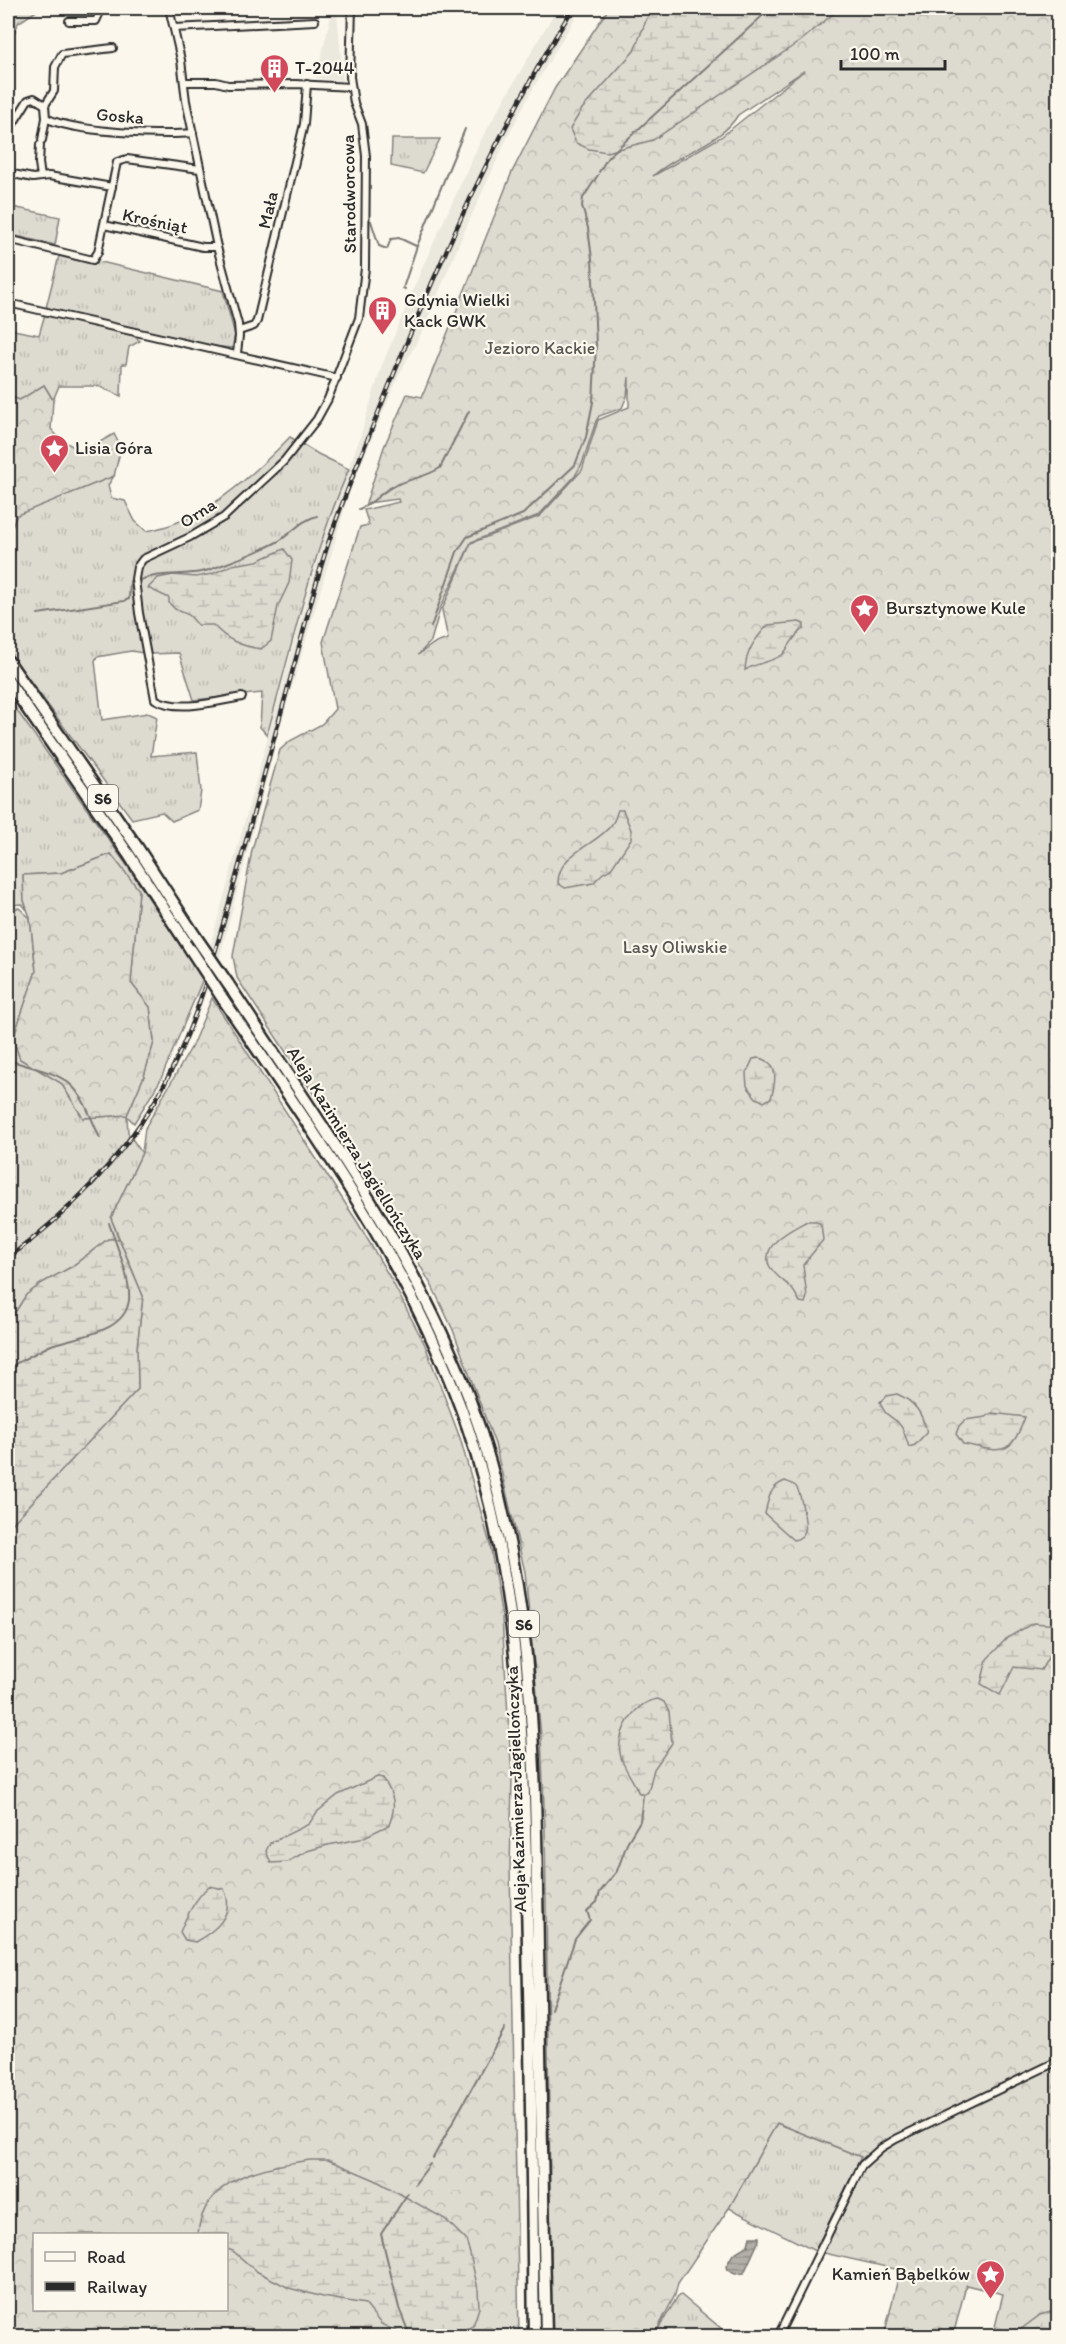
<svg xmlns="http://www.w3.org/2000/svg" width="1066" height="2344" font-family="Itim,sans-serif">
  <style>
    .built { fill: #ebe8de }
    .grass { fill: url(#grass-tufts); stroke: #84827e; stroke-width: 1.5 }
    .forest { fill: url(#forest-crowns); stroke: #84827e; stroke-width: 1.5; fill-rule: evenodd }
    .wetland { fill: url(#wetland-marsh); stroke: #84827e; stroke-width: 1.5 }
    .water { fill: url(#water-rules); stroke: #7b7a75; stroke-width: 1.5 }
    .lines { fill: none; stroke-linecap: round; stroke-linejoin: round }
    .stream { stroke: #7b7a75; stroke-width: 2 }
    .street-casing { stroke: #2b2b2b; stroke-width: 10 }
    .highway-casing { stroke: #2b2b2b; stroke-width: 15 }
    .street { stroke: #fbf7ec; stroke-width: 6 }
    .highway { stroke: #fbf7ec; stroke-width: 10 }
    .rail-casing { stroke: #2b2b2b; stroke-width: 4.5 }
    .rail { stroke: #fbf7ec; stroke-width: 2; stroke-dasharray: 7; stroke-linecap: butt }
    .highway-bridge-casing { stroke: #2b2b2b; stroke-width: 15; stroke-linecap: butt }
    .highway-bridge { stroke: #fbf7ec; stroke-width: 10 }
    .labels { text-anchor: middle; stroke-width: 4.5; stroke-linejoin: round; paint-order: stroke }
    .shield { fill: #fbf7ec; stroke: #696865; stroke-width: 1.5 }
    .shield-label { font-size: 16px; font-weight: bold; fill: #2b2b2b }
    .poi-label { font-size: 18px; fill: #2b2b2b; stroke: #fbf7ec; text-anchor: start }
    .street-label { font-size: 18px; fill: #2b2b2b; stroke: #fbf7ec }
    .park-label { font-size: 18px; fill: #585754; stroke: #fbf7ec }
  </style>
  <defs>
    <pattern id="grass-tufts" width="24" height="20" patternUnits="userSpaceOnUse" patternTransform="scale(1.5)"><rect width="24" height="20" fill="#dddad0"/><path d="M3 7l-1-3M5 7V3M7 7l1-3M15 17l-1-3M17 17v-4M19 17l1-3" fill="none" stroke="#bebbb3"/></pattern>
    <pattern id="forest-crowns" width="20" height="18" patternUnits="userSpaceOnUse" patternTransform="scale(1.5)"><rect width="20" height="18" fill="#dddad0"/><path d="M2 6a3 3 0 1 1 6 0M12 15a3 3 0 1 1 6 0" fill="none" stroke="#bebbb3"/></pattern>
    <pattern id="wetland-marsh" width="20" height="14" patternUnits="userSpaceOnUse" patternTransform="scale(1.5)"><rect width="20" height="14" fill="#dddad0"/><path d="M1 5h8M5 5V1M11 12h8M15 12V8" fill="none" stroke="#bebbb3"/></pattern>
    <pattern id="water-rules" width="6" height="5" patternUnits="userSpaceOnUse" patternTransform="scale(1.5)"><rect width="6" height="5" fill="#b1afa7"/><path d="M0 2.5h6" fill="none" stroke="#908f88"/></pattern>
  </defs>
  <rect width="100%" height="100%" fill="#fbf7ec"/>
  <filter id="ink" filterUnits="userSpaceOnUse"><feTurbulence type="fractalNoise" baseFrequency=".0167" numOctaves="2"/><feDisplacementMap in="SourceGraphic" scale="12" xChannelSelector="R" yChannelSelector="G"/><feConvolveMatrix kernelMatrix="1 2 1 2 8 2 1 2 1" color-interpolation-filters="sRGB"/></filter>
  <g filter="url(#ink)">
    <g class="built">
      <polygon points="557,8 581,8 531,92 508,136 465,230 422,332 400,373 351,487 279,731 219,961 210,947 324,534 359,440 381,368 423,266 482,138"/>
      <polygon points="332,12 337,12 343,81 316,78"/>
    </g>
    <g class="grass">
      <polygon points="392,139 440,139 423,173 391,166"/>
      <polygon points="8,206 60,217 55,245 8,234"/>
      <polygon points="59,256 92,264 101,262 223,291 235,335 232,348 212,346 46,308"/>
      <polygon points="45,314 132,335 140,341 129,347 126,364 122,364 121,396 98,386 59,386 53,400 44,385 20,400 8,396 8,329 39,335"/>
      <path d="M290,437L318,454L349,469C312,554 292,646 267,735L260,727L262,693L194,700L179,653L150,654L131,651L97,657L95,661L102,720L148,713L157,717L151,756L197,752L201,791L198,810L172,821L162,812L132,819L8,651V530L11,528L16,515L114,476L108,485L111,498L125,501L135,521L146,531C203,522 251,477 290,437Z"/>
      <polygon points="8,698 126,864 203,979 160,1081 134,1123 127,1116 128,1133 142,1153 111,1218 119,1239 108,1239 71,1267 26,1295 8,1324 8,1306 15,1297 8,1298 8,909 19,908 30,918 36,971 13,1039 20,1059 61,1083 83,1118 127,1115 144,1076 154,1042 150,1007 131,983 139,891 111,854 61,873 23,875 24,900 27,910 22,904 8,905"/>
      <polygon points="777,2123 861,2157 815,2251 729,2208"/>
      <polygon points="681,2295 723,2330 721,2333 725,2336 654,2336 678,2296"/>
    </g>
    <g class="forest">
      <polygon points="8,8 41,8 18,23 8,50"/>
      <path d="M609,8H1058V2336H986L987,2334L993,2335L1003,2294L966,2285L953,2336H884L900,2270L815,2251L861,2157L777,2123L729,2208L678,2283L675,2295L654,2336H552L545,1829L541,1736L525,1572L495,1444L453,1330L432,1286L373,1184L237,978L233,956L252,850L280,750L290,741L322,724L335,709L323,642L360,527L369,525L364,510L399,502L398,499L366,503L384,447L407,394L422,397L512,172L555,88ZM805,70L721,137L653,176C676,154 721,144 738,115ZM629,377V407L598,420L582,470L540,516L471,543L442,610L448,639L433,644L418,655L431,641L440,609L471,542L539,515L575,476L582,464L596,421L599,416L622,408L627,396Z"/>
      <polygon points="44,385 53,400 51,429 60,439 82,452 114,434 121,448 114,476 17,515 11,528 8,530 8,396 20,400"/>
      <polygon points="111,854 139,890 131,983 150,1007 154,1042 144,1076 127,1115 83,1118 61,1083 20,1059 13,1039 36,971 30,918 24,900 23,875 61,873"/>
      <path d="M212,998L358,1223L392,1281L425,1345L460,1438L490,1544L502,1618L512,1779L510,1869L519,2336H8V1528L138,1389L137,1347L143,1296L111,1218L142,1153L145,1128L192,1046ZM34,2234H226V2310H34Z"/>
    </g>
    <g class="wetland">
      <polygon points="651,8 840,8 802,40 653,140 607,152 589,149 576,143 570,129 582,109 634,51"/>
      <path d="M284,549L292,560L289,583L278,606L271,641L261,649C240,646 227,640 213,625H198L189,615L175,609L169,603V598L148,588L158,578L173,575L196,577L212,574L232,565L257,561Z"/>
      <path d="M799,622L804,624V628C794,634 790,647 782,655C772,662 756,663 745,670C746,651 755,639 768,625Z"/>
      <path d="M618,810H623L631,830V839L611,869L603,873L593,883L565,888L558,883C558,852 597,846 612,824C615,820 616,815 618,810Z"/>
      <path d="M760,1058C779,1063 776,1082 771,1098L764,1102L756,1098L747,1086L746,1074L753,1059Z"/>
      <path d="M807,1221H816L821,1224L823,1240L803,1265L807,1297L805,1303L800,1302C797,1297 794,1290 789,1286C783,1280 773,1274 769,1265C761,1243 793,1229 807,1221Z"/>
      <polygon points="108,1239 119,1239 143,1296 137,1347 138,1389 8,1528 8,1324 26,1295 42,1283 71,1267"/>
      <path d="M897,1394C916,1402 922,1414 927,1432L915,1445L909,1447C907,1441 905,1434 902,1428C894,1415 885,1419 880,1402L886,1396Z"/>
      <path d="M992,1413L1025,1417C1010,1458 1002,1452 963,1444L956,1434L959,1426L965,1420L986,1417Z"/>
      <path d="M785,1481C790,1483 795,1484 797,1488C801,1495 807,1525 805,1531C803,1536 799,1539 794,1540L765,1514C768,1499 770,1486 785,1481Z"/>
      <polygon points="1033,1623 1058,1625 1058,1646 1052,1651 1041,1670 1014,1667 1000,1695 981,1684 987,1659 1007,1638"/>
      <path d="M658,1699L664,1702L669,1712L672,1743L654,1769L648,1792L643,1795L638,1792C634,1779 622,1768 620,1753C617,1731 635,1702 658,1699Z"/>
      <path d="M377,1777L383,1778C394,1796 397,1805 389,1825L360,1839L328,1845L307,1851L287,1862L271,1863L266,1851L270,1843L309,1824L317,1812L338,1795Z"/>
      <path d="M209,1886L224,1889C236,1915 215,1931 195,1942L185,1940L180,1932C187,1914 195,1899 209,1886Z"/>
      <path d="M310,2160H328L375,2180L445,2219L466,2240L470,2254L478,2289L479,2308L473,2326L451,2336H405L381,2324L365,2304L323,2297L289,2288L256,2271L233,2251L227,2249L226,2234H198C203,2177 263,2167 310,2160Z"/>
      <polygon points="1058,2310 1058,2336 1012,2336 1040,2315"/>
    </g>
    <polygon class="water" points="750,2237 759,2237 759,2240 744,2273 735,2274 727,2270 726,2266 733,2254 748,2245"/>
    <g class="lines">
      <g class="stream">
        <polyline points="599,172 608,157 771,8"/>
        <polyline points="371,221 379,246 387,249 391,239 399,238 416,246"/>
        <polyline points="405,289 403,288 417,246 465,129"/>
        <path d="M359,509C372,505 379,494 390,488C406,479 425,478 440,468L469,411"/>
        <path d="M140,580C162,571 188,577 209,570C232,561 257,553 279,541C292,533 301,520 317,516"/>
        <polyline points="38,614 124,601 129,599 130,581"/>
        <polyline points="431,627 457,552 467,537 523,514 575,465 586,437 593,402 596,344 592,259 588,228 582,206 583,198 598,175"/>
        <path d="M8,1060C28,1067 58,1071 73,1087C86,1101 92,1121 100,1138"/>
        <path d="M8,1368C21,1361 35,1353 49,1346C73,1336 125,1335 129,1300C131,1278 116,1245 109,1223"/>
        <polyline points="551,2009 575,1939 590,1920 587,1911 597,1902 600,1892 617,1871 628,1841 640,1821 643,1795"/>
        <polyline points="433,2158 505,2028"/>
        <polyline points="415,2184 430,2164"/>
        <polyline points="391,2336 408,2331 399,2308 381,2234 408,2193"/>
      </g>
      <defs>
        <g id="street">
          <polyline points="169,8 181,60 186,101 217,247 238,324 239,336 237,353"/>
          <polyline points="69,21 96,21 102,8"/>
          <polyline points="174,28 315,21"/>
          <polyline points="184,82 216,82 228,85 296,84 351,87"/>
          <polyline points="45,105 54,91 55,67 62,54 113,48"/>
          <path d="M8,132L28,100L34,98L45,105L46,118C72,132 162,136 193,133"/>
          <polyline points="42,140 46,118"/>
          <polyline points="40,145 39,163 41,177"/>
          <polyline points="8,173 33,178 49,176 112,187"/>
          <polyline points="104,225 203,247 217,247"/>
          <polyline points="8,239 93,260 98,252 117,162 127,159 200,169"/>
          <polyline points="8,303 337,378"/>
          <polyline points="239,331 254,326 257,321 304,124 307,84"/>
          <path d="M242,697C218,701 177,713 155,699L139,613L135,579L137,567L143,559L190,537L224,517L284,461L317,419L328,399L359,318L365,268L366,156L362,124L354,103L350,77L352,8"/>
          <polyline points="778,2336 862,2165 881,2148 896,2139 1058,2061"/>
        </g>
        <g id="highway">
          <polyline points="8,661 137,847 195,936"/>
          <polyline points="8,681 129,855 191,950"/>
          <path d="M228,984C317,1120 411,1245 469,1398C536,1579 535,1760 538,1949C540,2078 544,2208 546,2336"/>
          <path d="M223,999C316,1136 414,1270 468,1428C521,1585 523,1741 527,1904C531,2048 532,2192 534,2336"/>
        </g>
      </defs>
      <use href="#street" class="street-casing"/>
      <use href="#highway" class="highway-casing"/>
      <use href="#street" class="street"/>
      <use href="#highway" class="highway"/>
      <defs>
        <path id="rail" d="M8,1258C66,1215 117,1164 155,1101C193,1037 212,964 232,892C252,818 273,743 293,669C305,627 315,583 329,541C346,490 367,441 387,391C440,259 498,129 573,8"/>
      </defs>
      <use href="#rail" class="rail-casing"/>
      <use href="#rail" class="rail"/>
      <defs>
        <g id="highway-bridge">
          <polyline points="195,936 228,984"/>
          <polyline points="191,950 223,999"/>
        </g>
      </defs>
      <use href="#highway-bridge" class="highway-bridge-casing"/>
      <use href="#highway-bridge" class="highway-bridge"/>
    </g>
  </g>
  <defs>
    <symbol id="building-pin" viewBox="-11 -11 22 30"><path d="M0 17L-7.5 6A9.5 9.5 0 1 1 7.5 6Z" fill="#d1495b" stroke="#fbf7ec"/><path d="M-4-6H4V6H1V3H-1V6H-4ZM-2.5-4.3h1.7v1.8h-1.7ZM.8-4.3h1.7v1.8H.8ZM-2.5-1h1.7V.8h-1.7ZM.8-1h1.7V.8H.8Z" fill="#fff"/></symbol>
    <symbol id="sight-pin" viewBox="-11 -11 22 30"><path d="M0 17L-7.5 6A9.5 9.5 0 1 1 7.5 6Z" fill="#d1495b" stroke="#fbf7ec"/><path d="M0-6L1.8-2.2L6-1.7L2.9 1.2L3.7 5.4L0 3.3L-3.7 5.4L-2.9 1.2L-6-1.7L-1.8-2.2Z" fill="#fff"/></symbol>
  </defs>
  <g fill-rule="evenodd">
    <use href="#building-pin" x="258" y="52" width="33" height="45"/>
    <use href="#building-pin" x="366" y="294" width="33" height="45"/>
    <use href="#sight-pin" x="38" y="432" width="33" height="45"/>
    <use href="#sight-pin" x="848" y="592" width="33" height="45"/>
    <use href="#sight-pin" x="974" y="2258" width="33" height="45"/>
  </g>
  <g class="labels">
    <g class="shield">
      <rect x="88" y="785" width="30" height="26" rx="4.5"/>
      <rect x="509" y="1611" width="30" height="26" rx="4.5"/>
    </g>
    <g class="shield-label">
      <text x="103" y="804">S6</text>
      <text x="524" y="1630">S6</text>
    </g>
    <g class="poi-label">
      <text x="295" y="74">T-2044</text>
      <text x="404" y="306">Gdynia Wielki<tspan x="404" dy="21">Kack GWK</tspan></text>
      <text x="75" y="454">Lisia Góra</text>
      <text x="886" y="614">Bursztynowe Kule</text>
      <text x="970" y="2280" text-anchor="end">Kamień Bąbelków</text>
    </g>
    <g class="street-label">
      <text transform="translate(120 116) rotate(5)" y="6">Goska</text>
      <text transform="translate(349 194) rotate(-91)" y="6">Starodworcowa</text>
      <text transform="translate(268 210) rotate(-77)" y="6">Mała</text>
      <text transform="translate(155 221) rotate(12)" y="6">Krośniąt</text>
      <text transform="translate(198 513) rotate(-33)" y="6">Orna</text>
      <text transform="translate(357 1153) rotate(58)" y="6">Aleja Kazimierza Jagiellończyka</text>
      <text transform="translate(516 1789) rotate(-92)" y="6">Aleja Kazimierza Jagiellończyka</text>
    </g>
    <g class="park-label">
      <text x="540" y="354">Jezioro Kackie</text>
      <text x="675" y="953">Lasy Oliwskie</text>
    </g>
  </g>
  <rect width="1066" height="2344" fill="none" stroke="#fbf7ec" stroke-width="30"/>
  <rect x="15" y="15" width="1036" height="2314" fill="none" stroke="#2b2b2b" stroke-width="2" filter="url(#ink)"/>
  <rect x="33" y="2233" width="195" height="78" fill="#fbf7ec" stroke="#a8a59f" stroke-width="1.5"/>
  <rect x="45" y="2252" width="30" height="9" fill="#fbf7ec" stroke="#a8a59f" stroke-width="1.5"/>
  <text x="87" y="2263" font-size="18" fill="#2b2b2b">Road</text>
  <rect x="45" y="2282" width="30" height="9" fill="#2b2b2b" stroke="#a8a59f" stroke-width="1.5"/>
  <text x="87" y="2293" font-size="18" fill="#2b2b2b">Railway</text>
  <path d="M841 60v9h104v-9" fill="none" stroke="#2b2b2b" stroke-width="3"/>
  <text x="850" y="60" font-size="18" fill="#2b2b2b" stroke="#fbf7ec" stroke-width="4.5" paint-order="stroke">100 m</text>
</svg>
